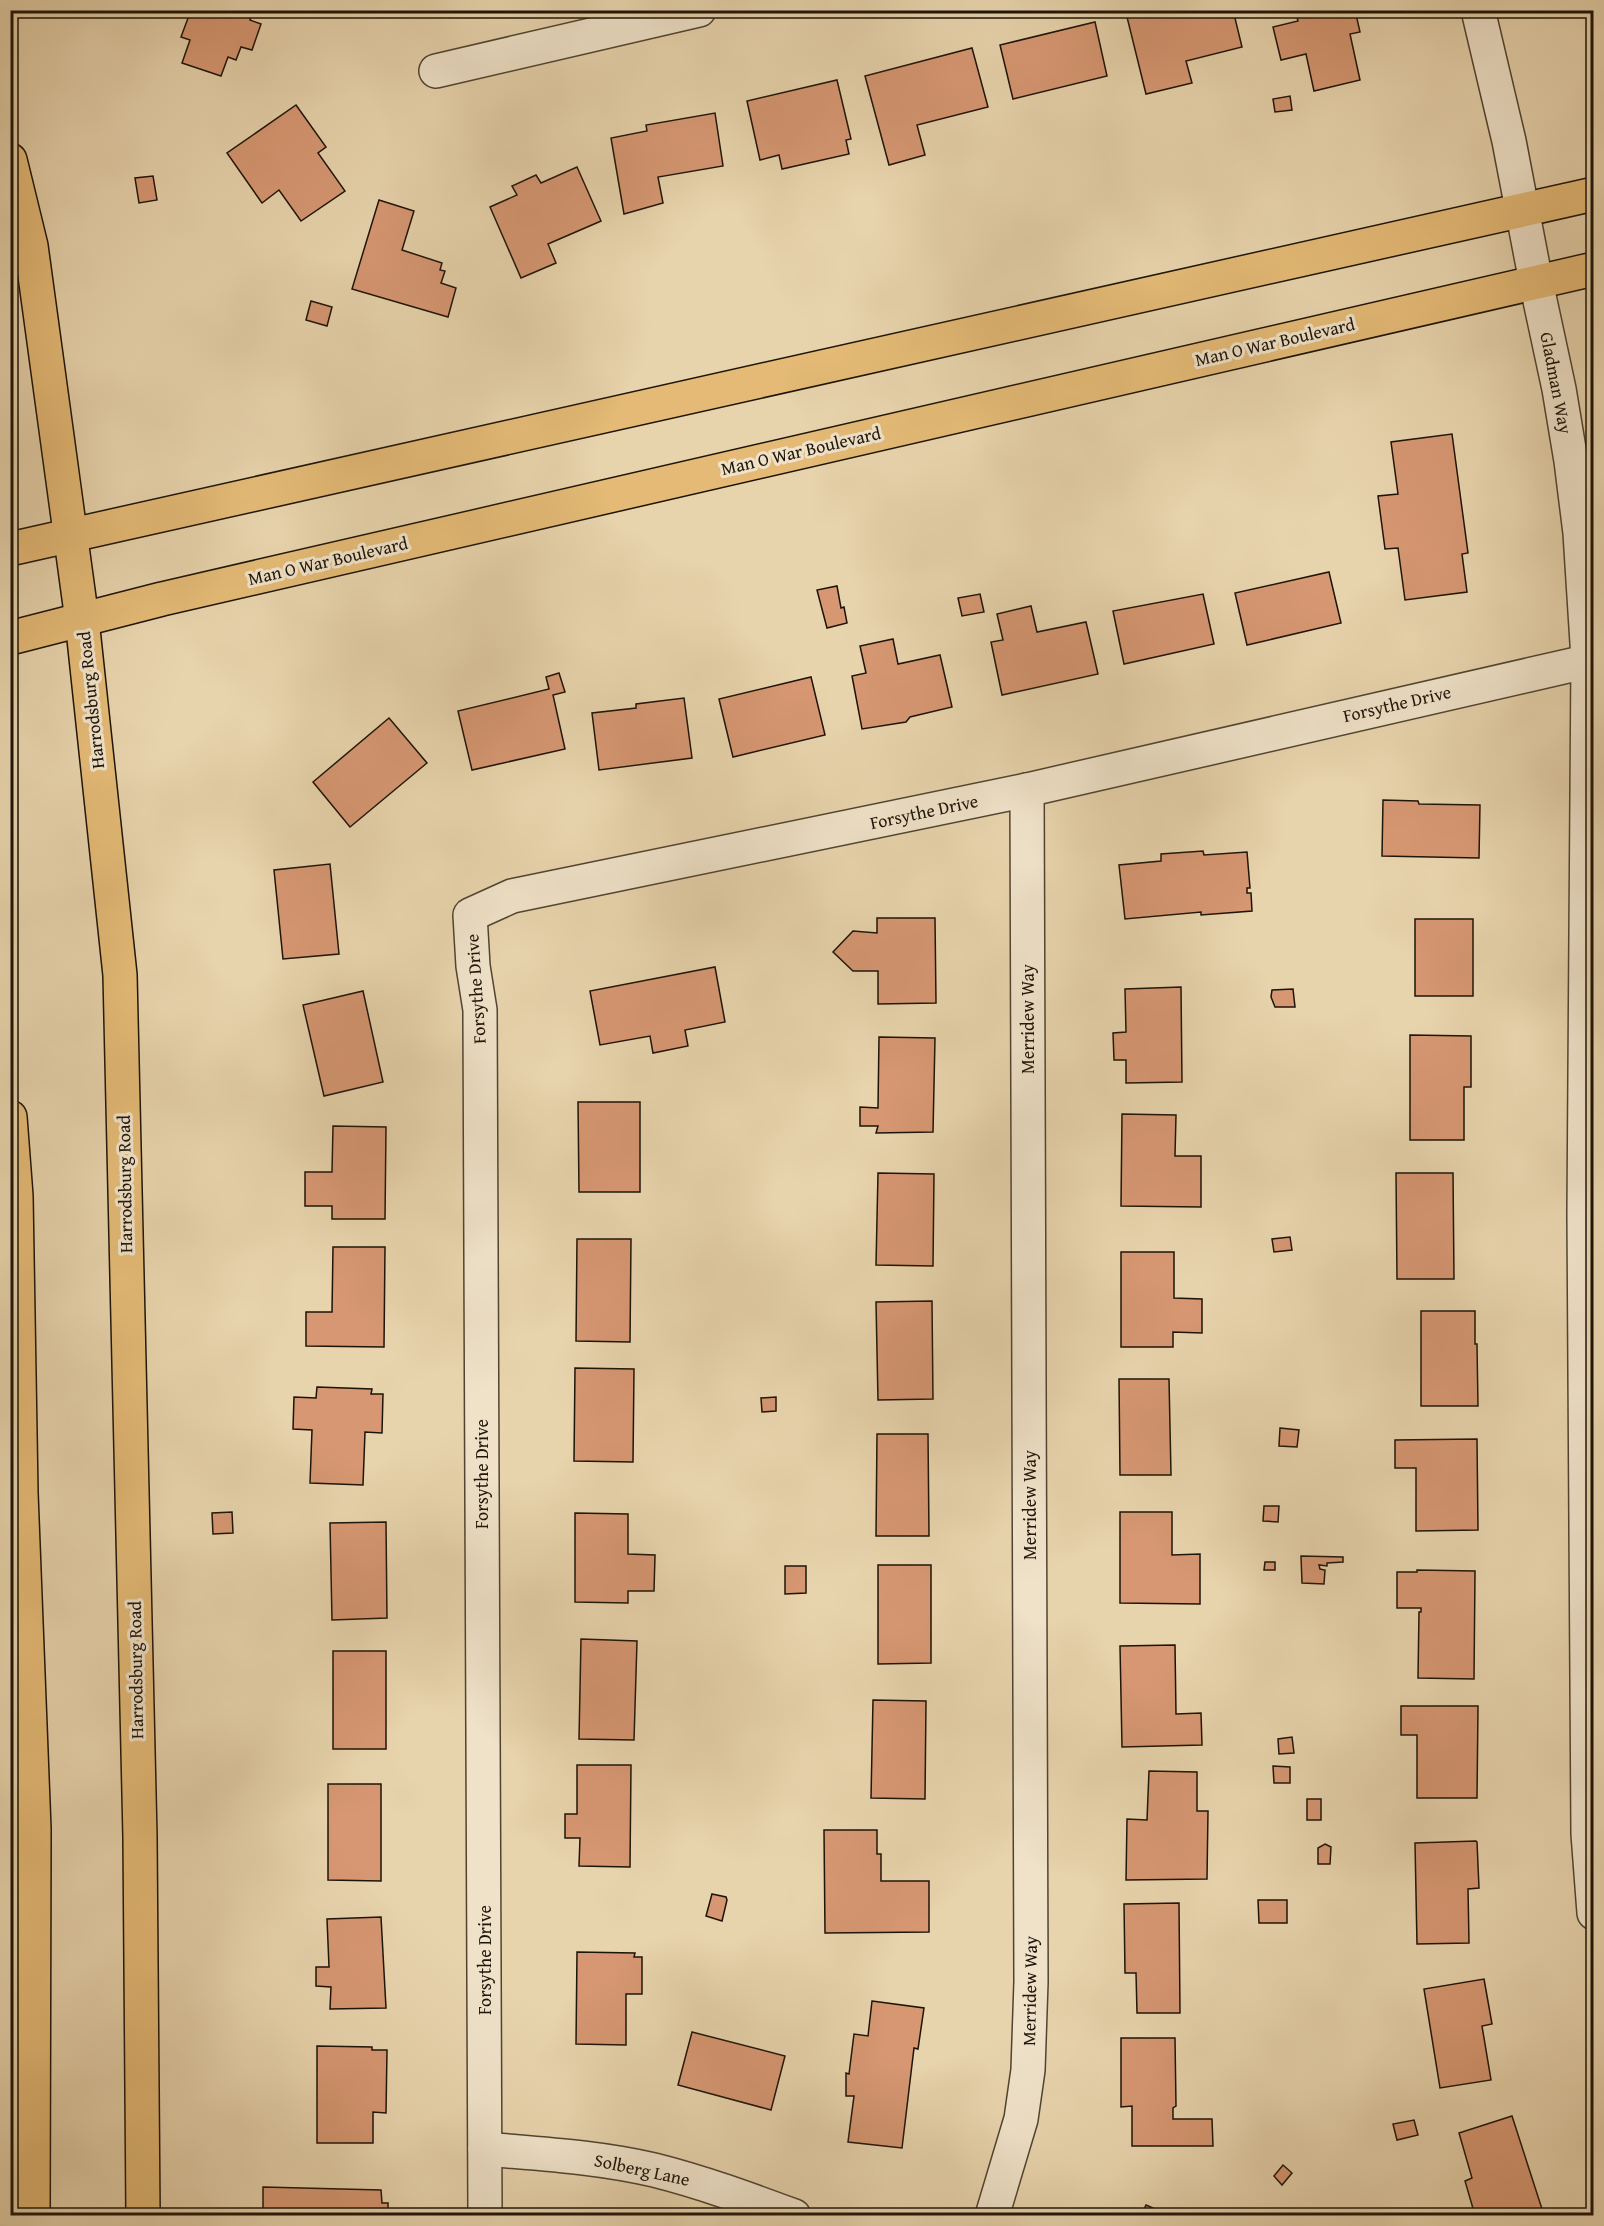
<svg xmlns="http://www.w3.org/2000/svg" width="1604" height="2226" font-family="'Gentium Book Plus',serif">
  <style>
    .building { fill: #d69772; stroke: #1d1408; stroke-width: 1.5 }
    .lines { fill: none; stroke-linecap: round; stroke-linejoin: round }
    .street-casing { stroke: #504431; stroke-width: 36 }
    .primary-casing { stroke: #1d1408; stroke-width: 36 }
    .street { stroke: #efe2c9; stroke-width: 33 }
    .primary { stroke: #e4ba76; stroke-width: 33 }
    .labels { text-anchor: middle; stroke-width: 6; stroke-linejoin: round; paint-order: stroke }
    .street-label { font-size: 18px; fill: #1d1408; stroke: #efe2c9 }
  </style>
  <rect width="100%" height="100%" fill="#e7d3ac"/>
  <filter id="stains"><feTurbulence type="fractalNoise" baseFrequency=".00333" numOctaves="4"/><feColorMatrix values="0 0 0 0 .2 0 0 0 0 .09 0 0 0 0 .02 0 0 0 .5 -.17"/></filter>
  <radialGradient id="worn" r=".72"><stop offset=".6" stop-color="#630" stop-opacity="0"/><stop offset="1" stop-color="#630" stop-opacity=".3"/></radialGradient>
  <g class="building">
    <polygon points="191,10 253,10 250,20 261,24 252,50 241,47 236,60 228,57 221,76 182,63 190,40 181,37"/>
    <polygon points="1153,10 1233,10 1242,47 1186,61 1192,83 1146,94 1127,17"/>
    <polygon points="1295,10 1340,10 1340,13 1355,10 1360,32 1350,34 1360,80 1314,91 1306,54 1281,60 1273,27 1298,21"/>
    <polygon points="1095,22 1107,76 1013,99 1000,45"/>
    <polygon points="972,48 988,107 917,125 925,155 889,165 865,76"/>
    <polygon points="837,80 851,139 846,140 849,154 782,169 779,155 760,160 747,101"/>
    <polygon points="1290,96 1292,110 1275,112 1273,99"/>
    <polygon points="296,105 326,147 318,153 345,191 301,221 279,190 262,203 227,153"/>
    <polygon points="715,113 723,166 658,177 663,203 624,214 611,138 647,131 646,125"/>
    <polygon points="577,167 601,221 548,244 556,263 521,278 490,207 517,195 512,186 536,175 541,183"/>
    <polygon points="153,176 157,200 139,203 135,178"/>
    <polygon points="379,200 414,211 402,250 442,263 440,270 445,271 441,283 456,288 448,317 352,289"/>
    <polygon points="311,301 332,307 327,326 306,320"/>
    <polygon points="1452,434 1468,553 1462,554 1467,592 1405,600 1398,548 1385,549 1378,496 1398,494 1391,442"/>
    <polygon points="1329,572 1341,623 1247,645 1235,593"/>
    <polygon points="837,586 841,608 844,607 847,623 827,628 817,590"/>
    <polygon points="980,594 984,612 962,616 958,598"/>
    <polygon points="1203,594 1214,644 1124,664 1113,611"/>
    <polygon points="1031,606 1037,632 1086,622 1098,674 1002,695 991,642 1003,640 997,614"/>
    <polygon points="893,639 898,664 940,655 952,707 910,717 906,722 862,729 852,676 866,673 860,646"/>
    <polygon points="559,673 565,692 553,695 565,749 472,770 458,711 549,689 546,677"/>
    <polygon points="811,677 825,735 733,757 719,699"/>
    <polygon points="684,698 692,758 599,770 592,713 636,708 636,704"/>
    <polygon points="389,718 427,763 350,827 313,782"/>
    <polygon points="1383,800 1418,801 1419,804 1480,805 1479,858 1382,856"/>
    <polygon points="1203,851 1204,855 1247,852 1250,888 1247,888 1247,893 1251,893 1252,911 1201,915 1201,912 1125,919 1119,865 1161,861 1161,854"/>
    <polygon points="330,864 339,954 283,959 274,870"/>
    <polygon points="877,918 935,918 936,1003 878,1004 878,971 853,971 833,952 853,931 877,933"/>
    <rect x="1415" y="919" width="58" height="77"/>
    <polygon points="715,967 725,1022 685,1030 688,1046 653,1053 650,1036 600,1045 590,991"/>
    <polygon points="1181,987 1182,1082 1126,1083 1126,1060 1114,1060 1113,1033 1126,1032 1125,989"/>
    <polygon points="1293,989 1295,1007 1275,1007 1271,997 1272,990"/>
    <polygon points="363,991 383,1082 324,1096 303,1005"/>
    <polygon points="1410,1035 1471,1036 1471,1087 1464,1087 1464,1140 1410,1140"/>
    <polygon points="879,1037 935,1038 933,1132 876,1133 878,1126 860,1126 860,1107 878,1108"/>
    <polygon points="578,1102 640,1102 640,1192 579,1192"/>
    <polygon points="1122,1114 1176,1115 1175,1156 1201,1156 1201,1207 1121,1206"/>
    <polygon points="333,1126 386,1127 385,1219 332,1219 332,1206 305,1206 305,1172 332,1172"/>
    <polygon points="878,1173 934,1174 933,1266 876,1265"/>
    <polygon points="1396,1173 1453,1173 1454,1279 1397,1279"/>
    <polygon points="1290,1237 1292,1250 1274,1252 1272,1239"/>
    <polygon points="577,1239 631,1239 630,1342 576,1341"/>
    <polygon points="333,1247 385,1247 384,1347 306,1346 306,1312 332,1312"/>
    <polygon points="1121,1252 1174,1252 1174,1298 1202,1299 1202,1333 1173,1332 1173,1347 1121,1347"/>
    <polygon points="932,1301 933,1399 878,1400 876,1302"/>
    <polygon points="1421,1311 1475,1311 1475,1344 1477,1344 1478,1406 1421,1406"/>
    <polygon points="575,1368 634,1369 633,1462 574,1461"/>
    <polygon points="1119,1379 1169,1379 1171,1475 1120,1475"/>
    <polygon points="317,1387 372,1389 371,1394 383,1394 382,1433 365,1432 363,1485 310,1483 312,1430 293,1429 294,1397 316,1398"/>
    <polygon points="776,1397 776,1411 762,1412 761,1398"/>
    <polygon points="1280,1428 1299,1430 1297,1447 1279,1446"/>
    <polygon points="877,1434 928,1434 929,1536 876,1536"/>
    <polygon points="1477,1439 1478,1530 1416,1531 1416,1468 1395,1468 1395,1440"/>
    <polygon points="1264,1506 1279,1506 1278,1522 1263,1521"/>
    <polygon points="232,1512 233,1533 213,1534 212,1513"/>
    <polygon points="1120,1512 1172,1512 1172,1555 1200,1554 1200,1604 1120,1603"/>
    <polygon points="575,1513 628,1514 628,1554 655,1555 654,1591 628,1591 628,1603 575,1602"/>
    <polygon points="386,1522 387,1618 332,1620 330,1523"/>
    <polygon points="1301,1556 1343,1557 1343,1562 1327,1563 1327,1566 1319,1565 1320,1569 1325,1570 1324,1584 1302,1583"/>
    <polygon points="1265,1562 1275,1562 1275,1570 1264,1570"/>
    <polygon points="878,1565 931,1565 931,1663 878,1664"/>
    <polygon points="785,1566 806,1566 806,1593 785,1594"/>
    <polygon points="1417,1570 1475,1571 1474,1679 1418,1678 1419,1612 1421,1612 1421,1608 1397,1608 1397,1572 1417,1572"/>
    <polygon points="581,1639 637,1641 634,1740 579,1739"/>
    <polygon points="1175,1645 1176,1714 1201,1713 1202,1745 1122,1747 1120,1646"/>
    <rect x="333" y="1651" width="53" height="98"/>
    <polygon points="873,1700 926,1701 925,1799 871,1798"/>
    <polygon points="1401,1706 1478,1706 1477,1798 1417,1798 1417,1735 1401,1735"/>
    <polygon points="1292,1737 1294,1753 1279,1754 1278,1739"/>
    <polygon points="577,1765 631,1765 630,1867 579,1866 580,1838 565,1838 565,1814 577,1814"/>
    <polygon points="1273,1766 1290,1767 1290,1783 1274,1783"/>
    <polygon points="1149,1771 1197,1772 1197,1811 1208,1811 1207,1879 1126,1880 1127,1819 1147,1820"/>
    <polygon points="328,1784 381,1784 381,1881 328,1880"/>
    <rect x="1307" y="1799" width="14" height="21"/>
    <polygon points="824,1830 877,1830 877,1854 881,1854 881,1881 929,1881 929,1932 825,1933"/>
    <polygon points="1476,1841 1477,1842 1479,1888 1468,1889 1469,1943 1417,1944 1415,1843"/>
    <polygon points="1325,1844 1331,1847 1330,1864 1318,1864 1318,1848"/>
    <polygon points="712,1894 726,1897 727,1900 722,1921 706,1916"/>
    <polygon points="1258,1900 1287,1900 1287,1923 1259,1923"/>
    <polygon points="1179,1903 1180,2013 1137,2013 1136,1973 1125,1973 1124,1904"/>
    <polygon points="381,1917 386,2008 330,2009 331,1987 316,1986 316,1967 329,1967 327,1919"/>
    <polygon points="577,1952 635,1953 634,1957 642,1957 642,1994 626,1994 626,2045 576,2044"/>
    <polygon points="1484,1979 1492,2024 1482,2026 1491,2080 1440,2088 1424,1989"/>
    <polygon points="872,2001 924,2008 918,2049 914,2048 902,2148 848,2142 854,2096 846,2096 846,2073 849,2074 854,2034 868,2036"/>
    <polygon points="692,2032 785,2056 771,2110 678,2085"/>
    <polygon points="1121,2038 1175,2038 1176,2106 1173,2108 1173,2119 1212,2119 1213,2146 1132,2146 1132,2106 1121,2107"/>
    <polygon points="317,2046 372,2047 372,2050 387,2050 386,2113 373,2112 373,2143 317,2143"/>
    <polygon points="1512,2116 1542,2209 1520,2216 1484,2216 1482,2209 1474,2212 1465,2181 1472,2178 1459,2133"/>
    <polygon points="1414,2120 1418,2135 1397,2140 1393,2124"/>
    <polygon points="1283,2165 1292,2173 1282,2185 1274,2176"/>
    <polygon points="263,2187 381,2190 382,2203 388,2203 388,2216 263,2216"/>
    <polygon points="1146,2205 1171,2216 1141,2216"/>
  </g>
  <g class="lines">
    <defs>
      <g id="street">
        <polyline points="1478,10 1509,141 1536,282 1559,389 1571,461 1580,533 1588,659 1584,1213 1588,1834 1594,1913"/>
        <polyline points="436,71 699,10"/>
        <path d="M485,2149C542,2154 599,2157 654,2170C702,2182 748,2199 794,2216"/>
        <polyline points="485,2216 480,1010 473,966 470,915 512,896 1027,790 1594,660"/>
        <polyline points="992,2216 1021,2119 1028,2070 1031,1982 1027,790"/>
      </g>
      <g id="primary">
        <polyline points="10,160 31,246 82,620 120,975 140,1837 143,2216"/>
        <polyline points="10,549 1594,194"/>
        <polyline points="10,638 162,599 1594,269"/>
        <polyline points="10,1117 16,1196 21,1493 34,1829 33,2216"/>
      </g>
    </defs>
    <use href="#street" class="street-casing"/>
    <use href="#primary" class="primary-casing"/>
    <use href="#street" class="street"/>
    <use href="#primary" class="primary"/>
  </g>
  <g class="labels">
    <g class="street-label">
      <text transform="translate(1275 342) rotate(-13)" y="6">Man O War Boulevard</text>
      <text transform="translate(1556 383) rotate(79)" y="6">Gladman Way</text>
      <text transform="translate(801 451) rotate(-13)" y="6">Man O War Boulevard</text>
      <text transform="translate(328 561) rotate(-13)" y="6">Man O War Boulevard</text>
      <text transform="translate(91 700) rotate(-96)" y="6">Harrodsburg Road</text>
      <text transform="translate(1397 704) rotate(-13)" y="6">Forsythe Drive</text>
      <text transform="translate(924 812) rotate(-12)" y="6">Forsythe Drive</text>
      <text transform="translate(476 989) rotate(-94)" y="6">Forsythe Drive</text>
      <text transform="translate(1028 1019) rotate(-90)" y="6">Merridew Way</text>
      <text transform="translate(125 1184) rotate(-91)" y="6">Harrodsburg Road</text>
      <text transform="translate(482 1474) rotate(-90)" y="6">Forsythe Drive</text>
      <text transform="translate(1030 1505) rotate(-90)" y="6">Merridew Way</text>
      <text transform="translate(136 1670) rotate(-91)" y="6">Harrodsburg Road</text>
      <text transform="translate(485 1960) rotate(-90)" y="6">Forsythe Drive</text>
      <text transform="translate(1030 1991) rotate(-89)" y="6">Merridew Way</text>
      <text transform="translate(642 2170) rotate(12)" y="6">Solberg Lane</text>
    </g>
  </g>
  <rect width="1604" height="2226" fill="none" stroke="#e7d3ac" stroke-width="36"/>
  <rect x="12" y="12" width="1580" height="2202" fill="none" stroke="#1d1408" stroke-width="3"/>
  <rect x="18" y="18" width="1568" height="2190" fill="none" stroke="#1d1408" stroke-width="1.5"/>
  <rect width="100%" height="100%" filter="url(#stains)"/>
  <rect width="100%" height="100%" fill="url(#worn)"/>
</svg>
